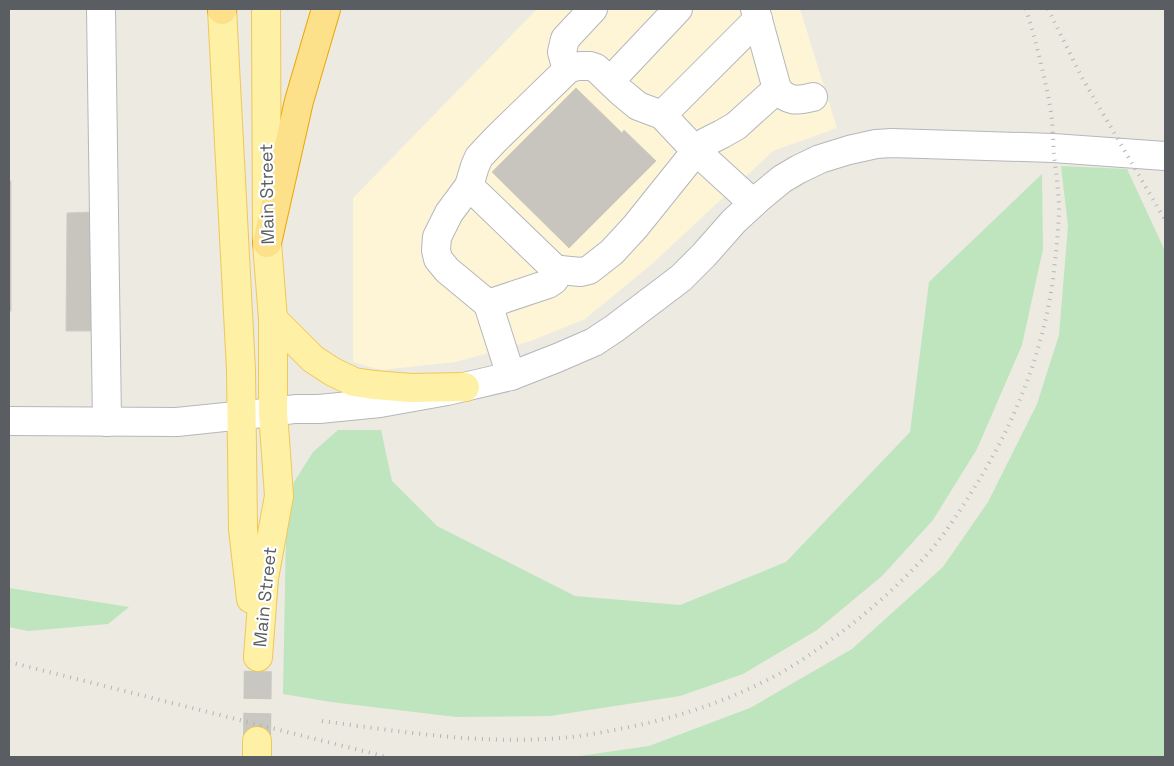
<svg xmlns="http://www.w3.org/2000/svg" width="1174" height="766" font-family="'Space Grotesk',sans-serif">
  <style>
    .commercial { fill: #fdf5d6 }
    .green { fill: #bee5be }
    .building { fill: #c8c5bf; stroke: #d1ccc0 }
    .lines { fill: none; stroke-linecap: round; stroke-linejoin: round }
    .major-tunnel { stroke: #c8c7c1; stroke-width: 28; stroke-dasharray: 28 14; stroke-linecap: butt }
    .minor-casing { stroke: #b4b7bc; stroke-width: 30 }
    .major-casing { stroke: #f0c758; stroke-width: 30 }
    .highway-casing { stroke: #eca602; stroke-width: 30 }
    .minor { stroke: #fff; stroke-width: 28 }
    .major { stroke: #fef1a5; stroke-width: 28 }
    .highway { stroke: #fce08a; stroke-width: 28 }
    .rail { stroke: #b3b4b4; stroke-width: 4; stroke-dasharray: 1 6; stroke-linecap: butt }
    .labels { text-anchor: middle; stroke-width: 4.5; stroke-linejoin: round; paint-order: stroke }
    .street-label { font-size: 18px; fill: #5a5e62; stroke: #fff }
  </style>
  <rect width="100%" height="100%" fill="#edeae1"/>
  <polygon class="commercial" points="537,9 800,9 837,128 773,151 652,264 585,319 531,341 456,362 381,370 353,362 353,198"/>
  <g class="green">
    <polygon points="1061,166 1127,169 1165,251 1165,757 573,757 649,746 750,708 852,649 943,567 988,502 1037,404 1059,335 1068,226"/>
    <polygon points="1042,174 1043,249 1022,345 977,449 933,520 882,576 817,630 743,674 680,696 550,716 456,717 331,702 283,694 286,534 294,482 313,452 338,430 381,430 392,481 437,526 575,596 680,605 786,562 910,432 929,282"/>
    <polygon points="9,588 129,607 108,624 28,631 9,627"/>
  </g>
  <g class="building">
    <polygon points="576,88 622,133 624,130 656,161 569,248 492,172"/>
    <rect x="9" y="181" width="2" height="130"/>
    <polygon points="94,212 93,331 66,331 67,213"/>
  </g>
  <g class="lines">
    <polyline class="major-tunnel" points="257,741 258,657"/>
    <defs>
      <g id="minor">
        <polyline points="101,9 107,422"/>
        <path d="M755,9L777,89C788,102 797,101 813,97"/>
        <polyline points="567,70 562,52 565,39 593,9"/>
        <polyline points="610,81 678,9"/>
        <polyline points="662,115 758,19"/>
        <polyline points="469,186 553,267 560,270 581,272 589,270 612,252 635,227 696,151 706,142 722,134 736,126 777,89"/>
        <polyline points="488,304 548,284 554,280 560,270"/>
        <polyline points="511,376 488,304 447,270 438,259 436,250 437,237 449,213 469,186 475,166 479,157 496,139 567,70 573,67 580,66 590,66 596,68 621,92 638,106 662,115 696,151 753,203"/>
        <polyline points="9,421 177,422 273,412 295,409 319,409 380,403 447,391 511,376 557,358 594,342 615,328 681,278 704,255 734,221 759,198 782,179 799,169 820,159 849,150 876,144 892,143 1053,148 1165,156"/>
      </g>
      <g id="major">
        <polyline points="222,9 241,370 243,529 251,599"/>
        <polyline points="273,319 313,359 333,372 354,382 374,385 411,388 465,387"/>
        <polyline points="258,657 264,578 279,496 273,412 273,319 267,243 266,9"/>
        <polyline points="257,741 257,757"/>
      </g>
      <g id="highway">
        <polyline points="222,9 222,10"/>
        <polyline points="267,243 299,101 326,9"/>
      </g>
    </defs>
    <use href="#minor" class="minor-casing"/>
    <use href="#major" class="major-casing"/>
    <use href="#highway" class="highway-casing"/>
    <use href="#minor" class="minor"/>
    <use href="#major" class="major"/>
    <use href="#highway" class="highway"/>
    <g class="rail">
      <polyline points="1048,9 1081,76 1165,220"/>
      <polyline points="9,662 387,757"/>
      <path d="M322,721C396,731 470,743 545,739C570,738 595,734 619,729C668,720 717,705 761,683C780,674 798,663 815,651C858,622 897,588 932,549C946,532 959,512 971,493C1010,432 1039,364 1051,292C1053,282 1054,271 1055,261C1057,242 1059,224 1059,205C1058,188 1056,172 1054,155C1053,141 1053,126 1051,112C1045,77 1036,42 1026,9"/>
    </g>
  </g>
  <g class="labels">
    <g class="street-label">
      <text transform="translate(267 194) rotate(-91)" y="6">Main Street</text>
      <text transform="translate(265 597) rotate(-84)" y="6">Main Street</text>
    </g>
  </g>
  <rect width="1174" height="766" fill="none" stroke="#5a5e62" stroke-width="20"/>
</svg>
